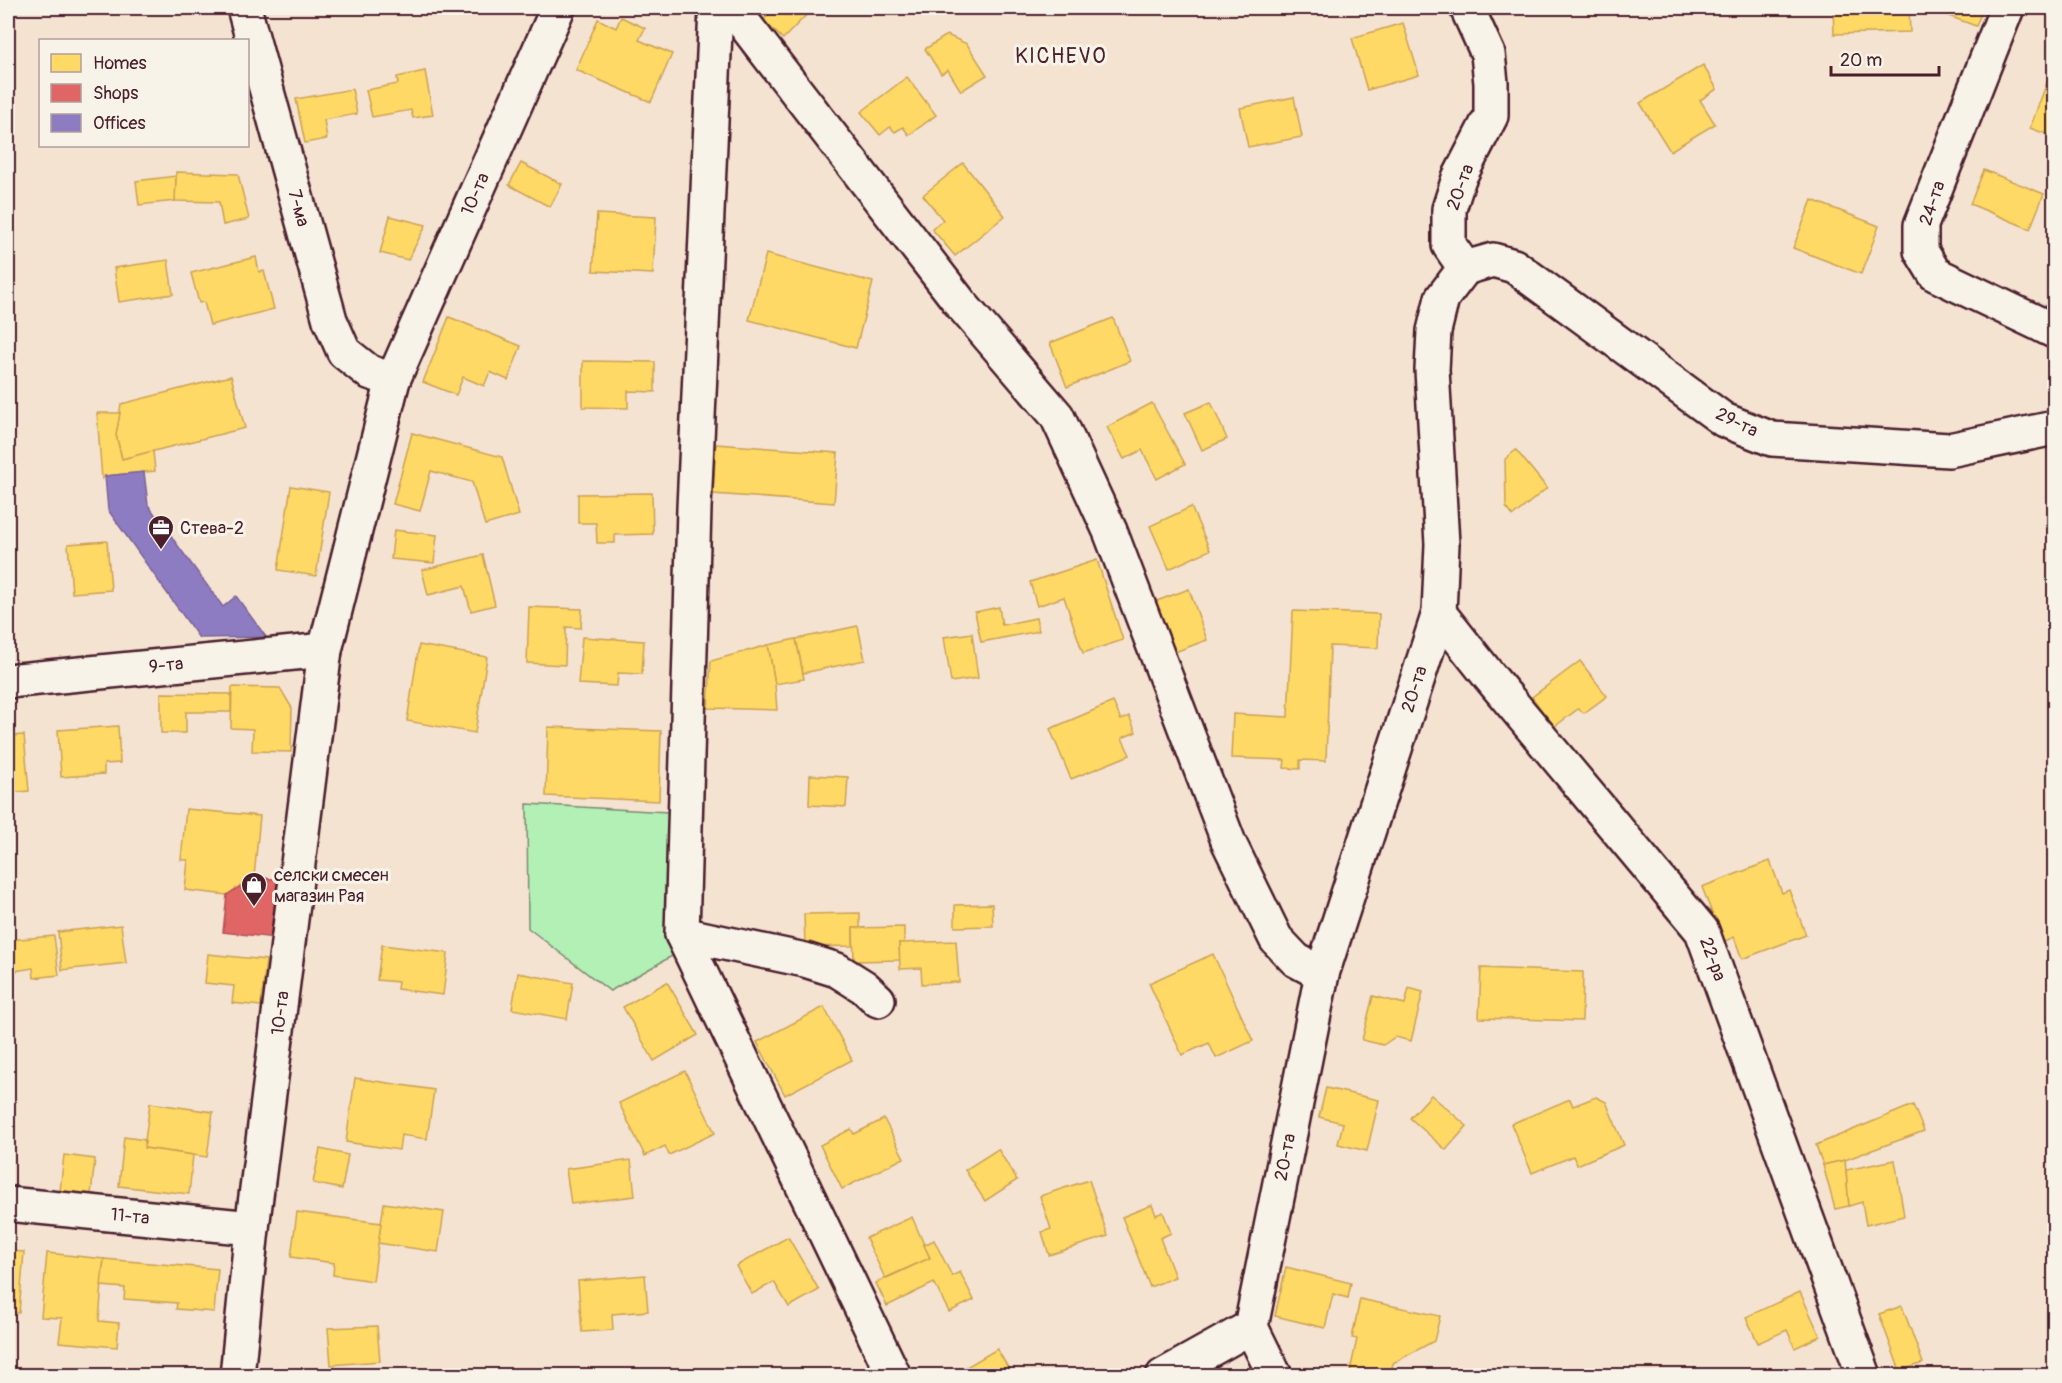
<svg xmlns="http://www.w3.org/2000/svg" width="2062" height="1383" font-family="Pangolin,sans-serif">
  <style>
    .green { fill: #b2f0b6; stroke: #7e8870; stroke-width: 1.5 }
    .homes { fill: #ffd966; stroke: #c9a154; stroke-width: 1.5 }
    .shops { fill: #e06666; stroke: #b35154; stroke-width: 1.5 }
    .offices { fill: #8e7cc3; stroke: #7a6095; stroke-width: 1.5 }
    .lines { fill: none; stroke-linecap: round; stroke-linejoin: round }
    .minor-casing { stroke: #4a1f2b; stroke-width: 38 }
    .minor { stroke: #f7f3e8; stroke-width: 33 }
    .labels { text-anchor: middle; stroke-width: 6; stroke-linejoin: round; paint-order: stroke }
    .street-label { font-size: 18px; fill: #4a1f2b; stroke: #f7f3e8 }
    .poi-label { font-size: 18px; fill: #4a1f2b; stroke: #f7f3e8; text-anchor: start }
    .quarter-label { font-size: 21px; letter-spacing: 1.5px; fill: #4a1f2b; stroke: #f7f3e8 }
  </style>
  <rect width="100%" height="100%" fill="#f5e3d2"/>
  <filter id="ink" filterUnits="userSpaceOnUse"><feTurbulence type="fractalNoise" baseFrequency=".0167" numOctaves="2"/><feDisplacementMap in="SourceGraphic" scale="12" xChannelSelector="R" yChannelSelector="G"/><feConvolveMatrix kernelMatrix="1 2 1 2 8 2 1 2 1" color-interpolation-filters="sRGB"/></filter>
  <g filter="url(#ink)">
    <polygon class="green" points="527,804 685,813 688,947 610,991 528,928"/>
    <g class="homes">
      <polygon points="770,8 813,8 783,39 763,20 773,11"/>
      <polygon points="1833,8 1909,8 1910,32 1834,34"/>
      <polygon points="1927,8 1983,8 1976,26"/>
      <polygon points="621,17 645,28 639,40 672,54 651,102 576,70 598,19 616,28"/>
      <polygon points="1403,23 1419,75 1367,90 1352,38"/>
      <polygon points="947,35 967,44 987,75 961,91 948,70 941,74 925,49"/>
      <polygon points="1703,65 1717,89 1700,100 1715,124 1670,151 1640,103"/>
      <polygon points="425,71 433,115 413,118 411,110 372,117 366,90 398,84 397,77"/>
      <polygon points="907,77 936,115 909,135 903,127 895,132 890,127 880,135 861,112"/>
      <polygon points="2049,77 2054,79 2054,137 2030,128"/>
      <polygon points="352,89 357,114 324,120 327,139 305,143 296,99"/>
      <polygon points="1294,97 1302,137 1248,147 1240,108"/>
      <polygon points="521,163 562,184 550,207 509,185"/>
      <polygon points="963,163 1005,216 955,256 932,229 943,220 923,195"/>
      <polygon points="1984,170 2044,194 2030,229 1970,204"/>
      <polygon points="176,172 238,174 249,219 223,225 219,202 175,201"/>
      <polygon points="176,176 175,201 139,205 136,181"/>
      <polygon points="1812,200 1879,226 1861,274 1793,248"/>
      <polygon points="597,214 656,217 653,274 593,271"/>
      <polygon points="390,216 426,225 408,260 380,253"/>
      <polygon points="766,254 873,282 856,348 749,320"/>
      <polygon points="256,257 259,272 264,271 274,309 210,325 204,302 199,303 191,273"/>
      <polygon points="168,260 173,294 119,302 114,268"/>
      <polygon points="449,317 521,346 508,380 490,372 484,386 463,377 456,395 423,382"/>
      <polygon points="1113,318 1130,361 1067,387 1050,343"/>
      <polygon points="583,361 655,362 655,392 628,391 628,408 583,407"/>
      <polygon points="231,376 245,428 122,459 116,435 121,404"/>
      <polygon points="1211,402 1227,439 1202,450 1185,413"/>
      <polygon points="1152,403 1185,464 1157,479 1142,450 1124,459 1107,427"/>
      <polygon points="97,413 120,413 116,435 122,459 153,451 155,471 105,476 102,479"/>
      <polygon points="412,433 502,457 519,515 485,525 472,482 431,471 420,511 393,504"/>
      <polygon points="716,444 838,453 834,503 713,494"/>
      <polygon points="1516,450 1547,488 1513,516 1506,507 1505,459"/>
      <polygon points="291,486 329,492 316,576 278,570"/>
      <polygon points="652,493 653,534 615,535 615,543 597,543 596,523 578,523 578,494"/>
      <polygon points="1191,507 1210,550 1169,569 1150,526"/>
      <polygon points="394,530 437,535 434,563 391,559"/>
      <polygon points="107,541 111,590 72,593 68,544"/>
      <polygon points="483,555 495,605 471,611 464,586 428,595 422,570"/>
      <polygon points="1097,560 1123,640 1083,653 1064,597 1037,606 1030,582"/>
      <rect x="8" y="574" width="4" height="25"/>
      <polygon points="1189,589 1207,640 1172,653 1154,602"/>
      <polygon points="529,607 582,609 581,628 566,627 565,665 527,663"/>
      <polygon points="999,607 1002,625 1036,618 1039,631 981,642 975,612"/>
      <polygon points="1293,611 1379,614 1378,648 1330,646 1326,761 1300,760 1300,769 1284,768 1285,760 1231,758 1233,714 1288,717"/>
      <polygon points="858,626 865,660 803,673 796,639"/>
      <polygon points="972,633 978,678 951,682 944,637"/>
      <polygon points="582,637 644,641 642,674 618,673 617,686 578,684"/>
      <polygon points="796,639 804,679 775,684 768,645"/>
      <polygon points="419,645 487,657 475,733 407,721"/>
      <polygon points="768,645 775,684 777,710 708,708 711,661"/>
      <polygon points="1580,661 1607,696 1584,713 1578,709 1554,727 1532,697"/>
      <polygon points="232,687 280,688 292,708 291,752 252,751 253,729 231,728"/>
      <polygon points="161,693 231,694 231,712 186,712 186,733 161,733"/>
      <polygon points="1113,702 1121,720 1129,716 1136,732 1122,738 1130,755 1071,779 1050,729"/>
      <polygon points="118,726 120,763 104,764 104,774 61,777 58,730"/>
      <polygon points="548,727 661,731 659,801 546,796"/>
      <polygon points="24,735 29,791 8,793 8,736"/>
      <polygon points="810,775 848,777 846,807 809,805"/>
      <polygon points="186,809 260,816 254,877 227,895 185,890 188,860 181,860"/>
      <polygon points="1770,861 1782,893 1789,890 1806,935 1742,959 1734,937 1723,942 1702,887"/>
      <polygon points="992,904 993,926 955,927 955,905"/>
      <polygon points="860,913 860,928 853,928 853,946 805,947 804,914"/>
      <polygon points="121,925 126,963 62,970 58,932"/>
      <polygon points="904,927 904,944 899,943 900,960 854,961 853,928"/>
      <polygon points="54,936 59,975 34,978 33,968 8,972 8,940"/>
      <polygon points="956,941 959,982 922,984 921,968 900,969 899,943"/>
      <polygon points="382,945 448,953 443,995 397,989 398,982 377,980"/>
      <polygon points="208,954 266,960 261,1006 232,1003 234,986 205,983"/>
      <polygon points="1213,954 1253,1041 1216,1058 1209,1043 1182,1055 1149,983"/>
      <polygon points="1481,968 1583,972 1582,1021 1479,1018"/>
      <polygon points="518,973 573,983 567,1019 512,1009"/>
      <polygon points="667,982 698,1035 654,1061 623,1007"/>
      <polygon points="1409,988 1423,992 1411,1041 1395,1037 1383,1045 1362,1040 1373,996 1405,1004"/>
      <polygon points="824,1007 852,1060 785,1095 757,1042"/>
      <polygon points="685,1071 715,1133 669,1155 665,1146 645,1156 619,1103"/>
      <polygon points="355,1078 434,1090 427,1139 401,1135 399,1150 346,1142"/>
      <polygon points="1326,1088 1379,1100 1367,1151 1338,1144 1343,1123 1319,1117"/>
      <polygon points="1431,1095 1467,1126 1446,1150 1410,1118"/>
      <polygon points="1596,1097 1606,1102 1624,1145 1577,1165 1573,1156 1532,1173 1511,1124 1570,1099 1573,1106"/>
      <polygon points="150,1103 213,1112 207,1157 144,1148"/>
      <polygon points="1913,1105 1924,1131 1845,1160 1823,1165 1816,1145"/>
      <polygon points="884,1119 904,1158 842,1189 820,1145 851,1129 854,1134"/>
      <polygon points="124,1137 145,1140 144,1148 193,1155 189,1194 119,1186"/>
      <polygon points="320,1149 348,1155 342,1189 313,1183"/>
      <polygon points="998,1149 1017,1180 985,1201 965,1170"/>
      <polygon points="64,1155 95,1159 90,1203 59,1200"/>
      <polygon points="631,1160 635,1196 571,1204 566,1169"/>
      <polygon points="1845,1160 1849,1206 1835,1209 1823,1165"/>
      <polygon points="1895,1160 1904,1216 1866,1225 1862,1202 1849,1206 1846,1170"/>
      <polygon points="1089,1180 1108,1236 1049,1255 1042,1232 1051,1229 1040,1196"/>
      <polygon points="384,1203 444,1212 438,1252 378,1243"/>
      <polygon points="1152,1205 1156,1215 1163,1212 1171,1233 1160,1238 1175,1277 1150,1287 1122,1217"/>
      <polygon points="297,1212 381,1223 373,1281 333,1275 334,1263 291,1257"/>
      <polygon points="912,1217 930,1258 885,1278 866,1238"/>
      <polygon points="788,1237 819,1290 789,1307 774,1282 752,1294 736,1266"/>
      <polygon points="934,1240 952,1276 960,1272 974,1300 949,1312 934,1283 887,1306 876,1283 930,1258 924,1245"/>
      <polygon points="8,1251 24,1252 19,1313 8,1312"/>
      <polygon points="47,1253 104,1259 99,1321 119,1323 117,1347 59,1342 62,1318 41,1317"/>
      <polygon points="104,1259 218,1269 214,1312 176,1309 177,1303 124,1299 125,1288 101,1286"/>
      <polygon points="1286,1267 1351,1283 1348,1298 1333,1294 1325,1328 1275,1316"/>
      <polygon points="645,1275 648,1311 612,1314 613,1330 582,1332 578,1281"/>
      <polygon points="1800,1292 1820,1336 1795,1348 1787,1330 1758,1343 1746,1317"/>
      <polygon points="1360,1299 1440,1316 1434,1341 1393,1363 1390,1376 1349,1376 1357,1339 1352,1338"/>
      <polygon points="1902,1306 1923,1363 1900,1371 1879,1314"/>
      <polygon points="377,1326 380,1361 331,1365 328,1328"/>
      <polygon points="997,1349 1013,1376 951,1376"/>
    </g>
    <polygon class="shops" points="254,877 282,880 275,938 223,932 227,895"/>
    <polygon class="offices" points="144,472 148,505 223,607 236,596 266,637 199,638 108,510 105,476"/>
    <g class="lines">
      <defs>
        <g id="minor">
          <polyline points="244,8 330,320 344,352 369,372 393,380"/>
          <polyline points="716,8 694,508 682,934 894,1376"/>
          <polyline points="732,8 961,304 1057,416 1110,531 1229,843 1276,939 1296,960 1322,974"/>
          <polyline points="2007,8 1921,225 1921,251 1935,274 2054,331"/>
          <polyline points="1465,268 1493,260 1514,266 1724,420 1772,439 1949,450 2054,428"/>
          <polyline points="1465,268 1449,245 1449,209 1459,178 1491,116 1491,83 1488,54 1467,8"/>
          <polyline points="1439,613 1489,676 1702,931 1864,1376"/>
          <polyline points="8,681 325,650"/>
          <polyline points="682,934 805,960 837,970 864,987 878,1000"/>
          <polyline points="8,1204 252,1228"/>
          <polyline points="237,1376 252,1228 325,650 393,380 558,8"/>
          <polyline points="1163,1376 1251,1327"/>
          <polyline points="1275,1376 1251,1327 1322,974 1439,613 1442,544 1432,370 1434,331 1442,298 1465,268"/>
        </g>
      </defs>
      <use href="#minor" class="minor-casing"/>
      <use href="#minor" class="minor"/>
    </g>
  </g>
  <defs>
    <symbol id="office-pin" viewBox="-11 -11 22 30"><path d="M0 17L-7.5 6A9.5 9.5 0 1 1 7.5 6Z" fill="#4a1f2b" stroke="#f7f3e8"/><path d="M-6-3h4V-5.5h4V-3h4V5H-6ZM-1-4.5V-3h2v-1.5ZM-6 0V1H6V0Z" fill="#fff"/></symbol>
    <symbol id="shop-pin" viewBox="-11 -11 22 30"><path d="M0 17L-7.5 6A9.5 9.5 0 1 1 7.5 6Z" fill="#4a1f2b" stroke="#f7f3e8"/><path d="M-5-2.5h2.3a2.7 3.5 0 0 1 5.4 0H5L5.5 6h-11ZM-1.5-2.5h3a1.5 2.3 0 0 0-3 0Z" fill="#fff"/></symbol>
  </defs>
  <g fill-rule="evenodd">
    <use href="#office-pin" x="146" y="513" width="30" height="40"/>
    <use href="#shop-pin" x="239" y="870" width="30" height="40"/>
  </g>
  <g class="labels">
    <g class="street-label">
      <text transform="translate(1460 187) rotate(-70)" y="6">20-та</text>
      <text transform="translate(475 194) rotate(-66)" y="6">10-та</text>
      <text transform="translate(1932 203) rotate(-71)" y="6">24-та</text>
      <text transform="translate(299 208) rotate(75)" y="6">7-ма</text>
      <text transform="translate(1737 422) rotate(26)" y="6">29-та</text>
      <text transform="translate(166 665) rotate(-6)" y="6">9-та</text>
      <text transform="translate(1414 689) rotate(-72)" y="6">20-та</text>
      <text transform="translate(1713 959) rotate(70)" y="6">22-ра</text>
      <text transform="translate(280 1013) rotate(-83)" y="6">10-та</text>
      <text transform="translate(1285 1157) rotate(-79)" y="6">20-та</text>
      <text transform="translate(130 1216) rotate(6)" y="6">11-та</text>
    </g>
    <g class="poi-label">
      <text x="180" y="534">Стева-2</text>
      <text x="274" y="881">селски смесен<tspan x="274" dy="21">магазин Рая</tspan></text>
    </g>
    <g class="quarter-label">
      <text x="1061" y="63">KICHEVO</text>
    </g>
  </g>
  <rect width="2062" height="1383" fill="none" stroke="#f7f3e8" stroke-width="30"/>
  <rect x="15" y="15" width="2032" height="1353" fill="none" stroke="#4a1f2b" stroke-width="2" filter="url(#ink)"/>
  <rect x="39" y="39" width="210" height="108" fill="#f7f3e8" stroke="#b29e9c" stroke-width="1.5"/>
  <rect x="51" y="54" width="30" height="18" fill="#ffd966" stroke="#b29e9c" stroke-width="1.5"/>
  <text x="93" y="69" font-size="18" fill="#4a1f2b">Homes</text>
  <rect x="51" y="84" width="30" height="18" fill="#e06666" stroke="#b29e9c" stroke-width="1.5"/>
  <text x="93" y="99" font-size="18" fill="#4a1f2b">Shops</text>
  <rect x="51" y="114" width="30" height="18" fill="#8e7cc3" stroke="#b29e9c" stroke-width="1.5"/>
  <text x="93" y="129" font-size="18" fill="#4a1f2b">Offices</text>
  <path d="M1831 66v9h108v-9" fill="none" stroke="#4a1f2b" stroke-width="3"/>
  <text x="1840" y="66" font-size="18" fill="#4a1f2b" stroke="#f7f3e8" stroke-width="4.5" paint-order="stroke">20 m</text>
</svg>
